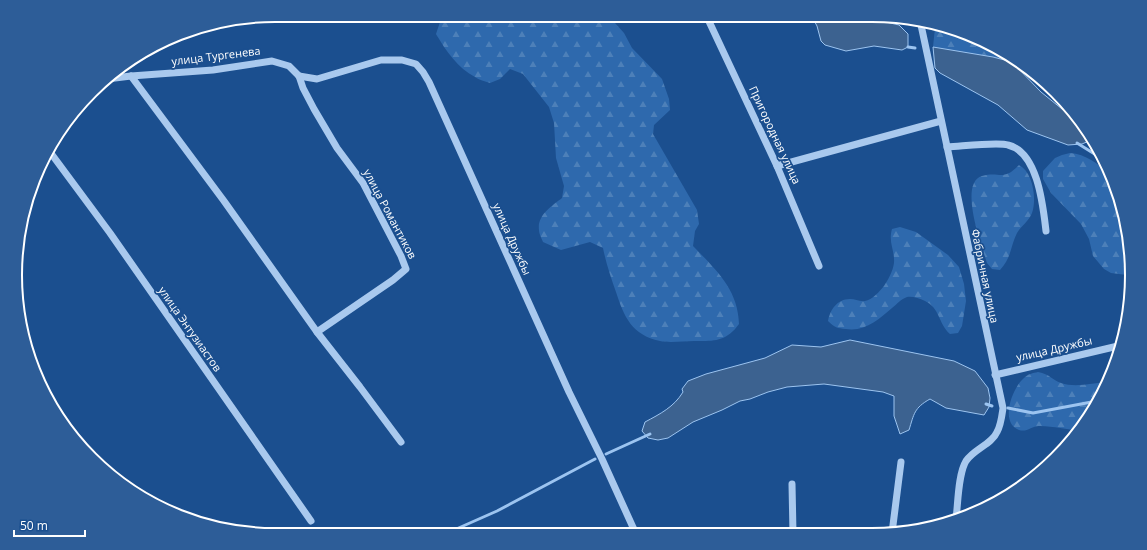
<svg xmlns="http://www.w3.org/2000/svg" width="1147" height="550" font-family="'Open Sans',sans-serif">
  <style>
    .forest { fill: url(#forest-firs) }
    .water { fill: #3c6290; stroke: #9cc4f0 }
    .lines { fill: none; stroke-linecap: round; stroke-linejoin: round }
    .stream { stroke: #9cc4f0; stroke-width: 3 }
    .minor { stroke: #a9c9ee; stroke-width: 7 }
    .labels { text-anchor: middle; stroke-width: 3.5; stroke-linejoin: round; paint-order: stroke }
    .street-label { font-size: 11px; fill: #fff; stroke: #1b4f8f }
    .rim { fill: none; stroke: #fff; stroke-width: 2 }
  </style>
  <defs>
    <pattern id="forest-firs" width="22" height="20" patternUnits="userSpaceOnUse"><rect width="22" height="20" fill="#2e69ad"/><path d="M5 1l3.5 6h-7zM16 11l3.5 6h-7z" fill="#4d80b9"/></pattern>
  </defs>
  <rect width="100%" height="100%" fill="#1b4f8f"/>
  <g class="forest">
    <path d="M452,15H583L615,23L624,33L632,48L662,79L669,99L670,110L654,125L653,134L697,210L699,224L695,231L693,246C716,270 738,289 739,324C726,342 714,341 694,341C683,341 670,343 660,341C632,335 624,317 616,292C611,278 606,263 603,248L590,242L561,250L543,242C542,239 539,234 539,230C537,215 552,206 562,198L564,186L556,158L554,123L549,107L523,74L510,69L500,79L490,83C485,81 479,80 475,77C458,68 446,51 436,34L440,22Z"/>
    <polygon points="935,28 972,35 1013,63 993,57 933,47"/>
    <path d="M1070,153C1086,154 1097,164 1110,173L1112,176L1132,273L1127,275L1111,273L1104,269L1093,256L1089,239L1081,224L1051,193L1043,179V171L1055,158L1062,155Z"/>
    <path d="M1019,165C1033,172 1037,199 1032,213C1029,221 1021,226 1017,233C1010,247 1012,257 1000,270L992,269L987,263C982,247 958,183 982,176C1000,171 1003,182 1019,165Z"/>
    <path d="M900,227L916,232L948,255L959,267L964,284L966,301L962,326L958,333L950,334C938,323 940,308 925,301C919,298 912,296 907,297C901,299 897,304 892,308C879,319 865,332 846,329C837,328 835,328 828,321C830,310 837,299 850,299C855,299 860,302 865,301C872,300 880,291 884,286C888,280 893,271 894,263C895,250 888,243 892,229Z"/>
    <path d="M1038,372C1050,374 1052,380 1061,383C1075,388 1093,383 1108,382L1080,430C1067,430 1054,426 1040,426C1032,425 1026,434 1017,429C1000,420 1013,387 1024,378C1028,374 1033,373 1038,372Z"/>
  </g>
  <g class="water">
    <polygon points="811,15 855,15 899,25 908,34 908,47 902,50 874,46 846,51 825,45 821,41 817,26"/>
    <polygon points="933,47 993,57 1012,62 1041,92 1062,109 1070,113 1089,141 1082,144 1068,145 1027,130 998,105 940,73 935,68"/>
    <path d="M850,340L954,361L975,371L988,388L990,398L989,407L984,415L946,408L930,399C914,408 914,414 909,430L900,434L894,416V396L883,392L824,384L787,387L768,392L750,399L740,401L722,410L693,422L668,438L658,440L648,438L642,431L645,422C660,414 674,407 683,392L682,389L688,381L706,374L765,358L792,345L821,347Z"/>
  </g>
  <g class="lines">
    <g class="stream">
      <polyline points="908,47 915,48"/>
      <polyline points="1077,143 1101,158"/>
      <polyline points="986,404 992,406"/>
      <polyline points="1008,408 1033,413 1097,401"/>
      <polyline points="606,454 650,434"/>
      <polyline points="445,534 497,511 595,459"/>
    </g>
    <g class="minor">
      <polyline points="706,15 777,166 819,266"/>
      <path d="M921,25L1003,408C1002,415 1001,425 997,432C992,444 974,449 966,461C958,474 958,504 956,519"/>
      <polyline points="131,76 224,201 317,332 360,387 401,442"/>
      <polyline points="299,76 317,79 381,60 402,60 416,64 423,72 429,82 569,392 602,459 636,534"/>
      <polyline points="107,79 131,76 213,70 272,61 289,66 299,76 303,88 314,109 337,148 363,183 401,256 406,269 393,280 317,332"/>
      <path d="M947,147C963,146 979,144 996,144C1000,144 1005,144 1008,145C1038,152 1043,206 1046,231"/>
      <polyline points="50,152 110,233 311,521"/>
      <polyline points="777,166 941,121"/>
      <polyline points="995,375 1118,346"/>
      <polyline points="792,484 793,533"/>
      <polyline points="892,533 901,462"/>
    </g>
  </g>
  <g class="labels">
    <g class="street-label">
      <text transform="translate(216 56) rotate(-7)" y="4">улица Тургенева</text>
      <text transform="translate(775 135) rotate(65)" y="4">Пригородная улица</text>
      <text transform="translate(390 214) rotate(62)" y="4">улица Романтиков</text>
      <text transform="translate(512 239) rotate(66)" y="4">улица Дружбы</text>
      <text transform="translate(985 276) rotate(78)" y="4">Фабричная улица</text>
      <text transform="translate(190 329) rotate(55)" y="4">улица Энтузиастов</text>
      <text transform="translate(1054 349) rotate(-13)" y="4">улица Дружбы</text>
    </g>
  </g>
  <path d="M0 0H1147V550H0ZM275 22H872A253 253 0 0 1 1125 275V275A253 253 0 0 1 872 528H275A253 253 0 0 1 22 275V275A253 253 0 0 1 275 22Z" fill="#2d5d98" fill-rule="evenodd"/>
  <path class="rim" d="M275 22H872A253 253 0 0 1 1125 275V275A253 253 0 0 1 872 528H275A253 253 0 0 1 22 275V275A253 253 0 0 1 275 22Z"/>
  <path d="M14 530v6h71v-6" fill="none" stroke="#ffffff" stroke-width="2"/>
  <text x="20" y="530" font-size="12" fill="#ffffff" stroke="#1b4f8f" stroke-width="3" paint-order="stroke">50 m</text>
</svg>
